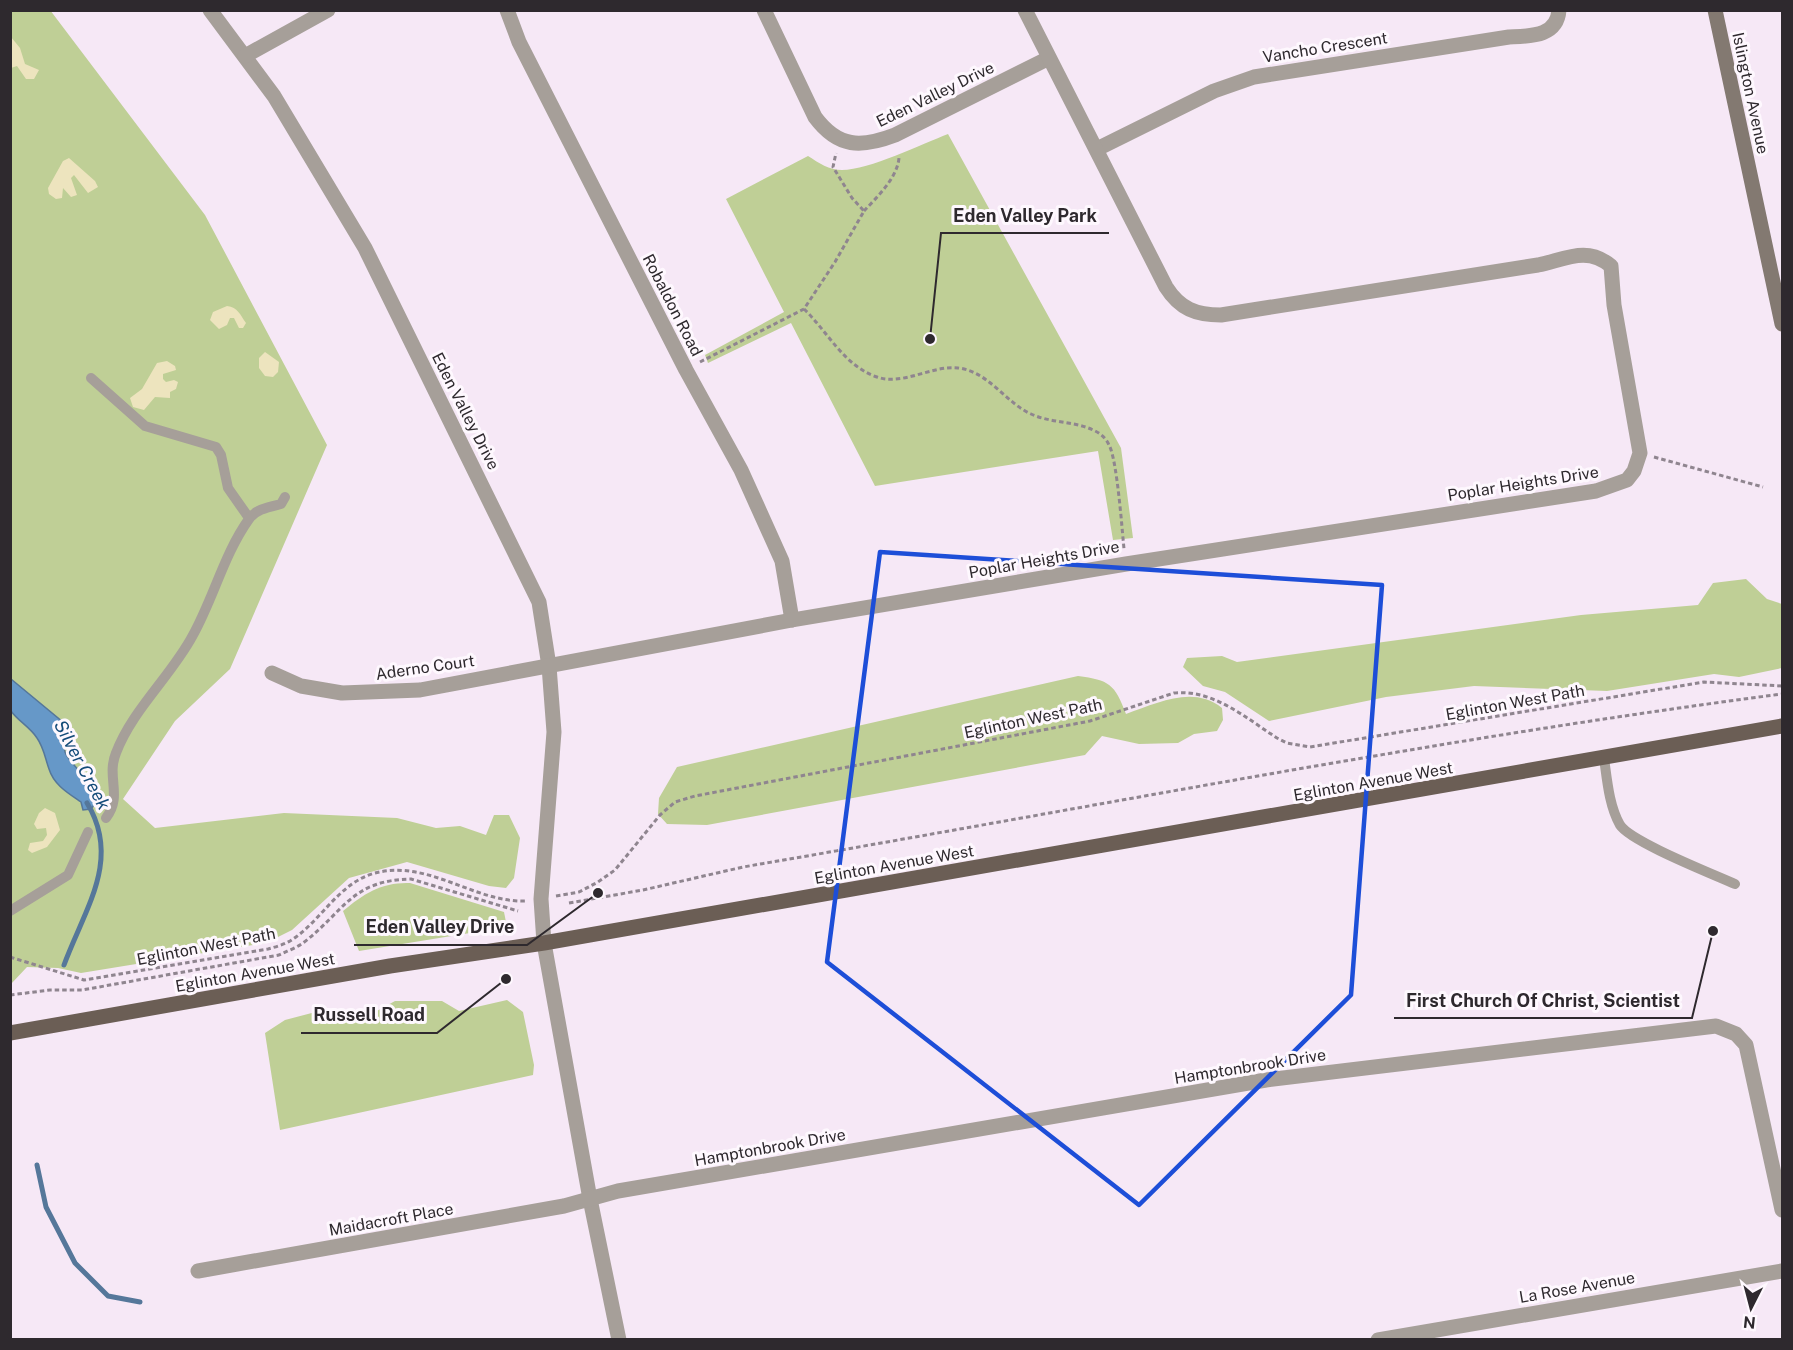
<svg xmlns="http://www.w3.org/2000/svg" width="1793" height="1350" font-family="'Public Sans',sans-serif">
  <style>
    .green { fill: #bfcf96 }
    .sand { fill: #ede4be }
    .water { fill: #6698c8; stroke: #55779a; stroke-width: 1.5 }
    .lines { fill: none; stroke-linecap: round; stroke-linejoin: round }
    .stream { stroke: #55779a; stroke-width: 5 }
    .path { stroke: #8f858f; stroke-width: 3; stroke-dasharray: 4.5 3; stroke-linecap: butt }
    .service { stroke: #a69f99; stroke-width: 10 }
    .minor { stroke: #a69f99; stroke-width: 15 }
    .tertiary { stroke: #a69f99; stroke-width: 15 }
    .secondary { stroke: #837971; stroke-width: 15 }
    .primary { stroke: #6b5e55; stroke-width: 15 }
    .marked { fill: none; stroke: #1d4ed8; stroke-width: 4.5; stroke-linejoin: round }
    .labels { text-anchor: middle; stroke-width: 6; stroke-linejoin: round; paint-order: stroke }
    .street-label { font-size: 16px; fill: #2e292e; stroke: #fef8fe }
    .water-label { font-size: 18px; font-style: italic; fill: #144b79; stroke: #fef8fe }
    .leader { fill: none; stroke: #2e292e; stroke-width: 2 }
    .callout-dot { fill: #2e292e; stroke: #fef8fe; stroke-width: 2 }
    .callout-label { font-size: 18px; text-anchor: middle; font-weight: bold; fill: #2e292e; stroke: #fef8fe; stroke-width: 6; stroke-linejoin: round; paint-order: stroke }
  </style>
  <rect width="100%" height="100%" fill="#f6e8f6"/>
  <g class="green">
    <polygon points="50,10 205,215 327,445 230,669 175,721 123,799 155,828 284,813 397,818 436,828 460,826 486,835 494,815 509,815 520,838 514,878 506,888 489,886 407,862 349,878 292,930 266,943 81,973 58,968 27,967 11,984 10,11"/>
    <path d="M948,134L1121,448L1133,538L1113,540L1098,451L875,486L791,323L708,363L705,355L784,312L726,199L808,156C819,163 829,170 842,170C869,170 922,144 948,134Z"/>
    <polygon points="1746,579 1767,599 1782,604 1782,668 1739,677 1714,674 1607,691 1474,686 1386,697 1269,721 1225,692 1203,686 1183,667 1187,658 1222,656 1237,662 1581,615 1698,605 1713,583"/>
    <path d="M1078,676C1109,680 1115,684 1126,714C1158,703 1193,685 1222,708L1223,720L1217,731L1194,734L1178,743L1139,744L1102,736L1085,755L707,825L667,824L658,814L659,798L677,767Z"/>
    <path d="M410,883L504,912L507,927L359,951L343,911C364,893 383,882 410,883Z"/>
    <polygon points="507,1000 523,1012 534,1065 533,1075 280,1130 265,1033 285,1020 327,1009 375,1012 395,1001 442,1001 459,1011"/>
  </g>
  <g class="sand">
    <polygon points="11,37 20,48 25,64 39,70 34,79 26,79 17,66 11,68"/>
    <polygon points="69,158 95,181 98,187 88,193 74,175 71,178 77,195 71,197 63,188 62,198 56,199 49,194 48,188 63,161"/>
    <path d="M227,306C238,307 240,315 246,323L243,328H239L234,318H230L227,325L219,329L210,320L213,312Z"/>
    <polygon points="265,352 279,362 278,372 273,377 265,376 259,368 259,358"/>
    <polygon points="167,361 175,366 176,370 163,374 163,379 166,382 174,380 178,382 176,389 170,392 170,398 155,397 144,410 133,407 130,398 142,389 157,363"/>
    <polygon points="45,808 55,813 60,830 47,847 32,853 28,850 30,843 43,841 47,835 46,828 37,829 34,824 39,813"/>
  </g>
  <path class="water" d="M11,679L64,723C67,733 62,744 65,752C71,769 109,789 91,809L83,810L81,802C68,793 54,785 49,769C45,758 44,748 37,738C30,727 18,721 11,711Z"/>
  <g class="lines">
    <g class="stream">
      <path d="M64,965C84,910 122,860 87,803"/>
      <polyline points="37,1165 46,1207 75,1263 108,1296 140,1302"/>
    </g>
    <g class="path">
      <path d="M864,211C878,196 897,178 899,158"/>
      <path d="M804,309C828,332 844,366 877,377C903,386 932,365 958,368C988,371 1006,403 1031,414C1050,423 1074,421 1093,430C1100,433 1106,438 1109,445C1117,459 1122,529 1124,549"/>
      <polyline points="700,362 804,309 835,262 864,211 852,198 833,167 836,153"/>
      <polyline points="1654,457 1763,487"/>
      <path d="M556,896L579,892L598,882L615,870L660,815L675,802L695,796L1090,721L1174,693C1213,689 1246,718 1277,738L1287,743L1310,747L1704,682L1782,686"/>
      <path d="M569,903L643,890L743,867C1089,808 1435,739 1782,694"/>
      <path d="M10,957L84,980L268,949C275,947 283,945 290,941C321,922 338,883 375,873C428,859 475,903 526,901"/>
      <path d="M10,995L50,990H82L279,955C287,951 296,948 303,943C344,912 351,880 411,879L518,911"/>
    </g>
    <g class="service">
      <polyline points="91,378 145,426 216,447 221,455 228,488 249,518"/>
      <path d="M1604,758C1607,779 1609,806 1620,825C1631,842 1713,874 1735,884"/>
      <path d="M106,818C123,796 106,777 116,753C132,710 172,675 193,635C214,597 224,554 249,519C256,509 269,507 281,504L285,497"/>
      <polyline points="10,911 68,875 88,832"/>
    </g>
    <g class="minor">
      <polyline points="210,10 274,96 365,248 539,602 549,666 554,732 541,899 544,943 590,1199 619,1340"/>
      <polyline points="507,10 519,42 686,370 741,470 782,561 792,620"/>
      <path d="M764,10L815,117C838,148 861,148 895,135L1049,58"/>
      <polyline points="245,56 328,10"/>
      <path d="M1097,149L1214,91L1254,77L1509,37C1530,36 1557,37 1559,10"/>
      <path d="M272,673L301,686L342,693L420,690L792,620L1126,564L1596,491L1627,480L1634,471L1640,453L1614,305L1611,266C1587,246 1566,259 1538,265L1221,315C1196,315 1180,309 1166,287L1025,10"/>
      <polyline points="198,1271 564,1206 618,1191 1266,1080 1716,1026 1736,1034 1746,1045 1782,1210"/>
    </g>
    <polyline class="tertiary" points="1378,1340 1782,1271"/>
    <polyline class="secondary" points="1715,10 1782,324"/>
    <polyline class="primary" points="10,1033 390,966 544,943 1782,726"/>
  </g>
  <path class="marked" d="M880,552L1382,585L1351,995L1139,1205L827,962Z"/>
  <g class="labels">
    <g class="street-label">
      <text transform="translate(1325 47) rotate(-9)" y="6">Vancho Crescent</text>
      <text transform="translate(1751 93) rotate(78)" y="6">Islington Avenue</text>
      <text transform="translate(935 94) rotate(-26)" y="6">Eden Valley Drive</text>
      <text transform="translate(673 305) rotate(63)" y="6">Robaldon Road</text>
      <text transform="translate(466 411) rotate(63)" y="6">Eden Valley Drive</text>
      <text transform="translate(1523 483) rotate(-9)" y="6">Poplar Heights Drive</text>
      <text transform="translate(1044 559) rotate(-10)" y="6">Poplar Heights Drive</text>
      <text transform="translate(425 667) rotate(-8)" y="6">Aderno Court</text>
      <text transform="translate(1515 702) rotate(-10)" y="6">Eglinton West Path</text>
      <text transform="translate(1033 718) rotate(-12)" y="6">Eglinton West Path</text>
      <text transform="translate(1373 781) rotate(-10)" y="6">Eglinton Avenue West</text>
      <text transform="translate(894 864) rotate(-10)" y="6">Eglinton Avenue West</text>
      <text transform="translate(206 946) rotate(-11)" y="6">Eglinton West Path</text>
      <text transform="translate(255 972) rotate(-10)" y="6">Eglinton Avenue West</text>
      <text transform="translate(1250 1066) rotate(-9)" y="6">Hamptonbrook Drive</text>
      <text transform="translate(770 1147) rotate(-10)" y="6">Hamptonbrook Drive</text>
      <text transform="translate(391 1219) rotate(-10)" y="6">Maidacroft Place</text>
      <text transform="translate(1577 1287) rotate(-10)" y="6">La Rose Avenue</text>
    </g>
    <g class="water-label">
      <text transform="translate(82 765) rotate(62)" y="6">Silver Creek</text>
    </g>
  </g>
  <path class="leader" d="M930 339L941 233H1109M598 893L527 945H354M1713 931L1692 1018H1394M506 979L437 1033H301"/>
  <g class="callout-dot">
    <circle cx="930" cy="339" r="6"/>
    <circle cx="598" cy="893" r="6"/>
    <circle cx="1713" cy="931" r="6"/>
    <circle cx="506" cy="979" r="6"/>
  </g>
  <g class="callout-label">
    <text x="1025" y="222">Eden Valley Park</text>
    <text x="440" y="933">Eden Valley Drive</text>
    <text x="1543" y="1007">First Church Of Christ, Scientist</text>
    <text x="369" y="1021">Russell Road</text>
  </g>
  <rect width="1793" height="1350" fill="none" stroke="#2e292e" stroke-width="24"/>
  <g transform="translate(1751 1308) rotate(186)" stroke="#fef8fe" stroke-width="4.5" paint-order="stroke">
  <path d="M0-4.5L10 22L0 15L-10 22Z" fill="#2e292e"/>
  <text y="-9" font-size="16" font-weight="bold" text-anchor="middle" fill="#2e292e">N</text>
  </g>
</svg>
